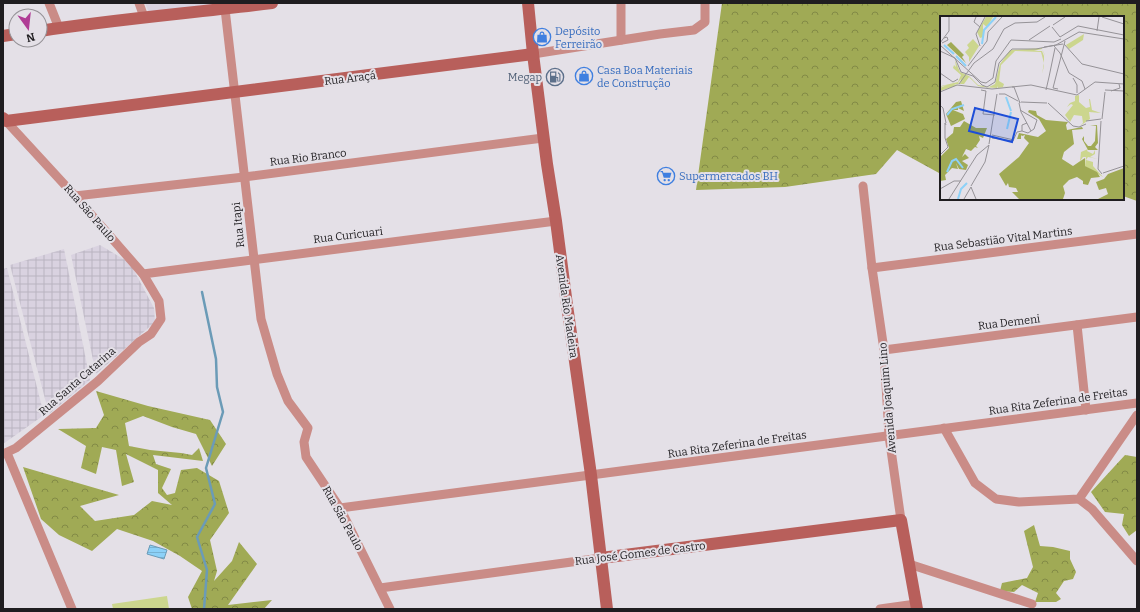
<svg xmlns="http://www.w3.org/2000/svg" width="1140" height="612" font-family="Bitter,serif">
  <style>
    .built { fill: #d9d2e0 }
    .industrial { fill: url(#industrial-grid) }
    .forest { fill: url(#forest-crowns) }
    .park { fill: #ccd68e }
    .water { fill: url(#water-rules); stroke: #6b9bb7 }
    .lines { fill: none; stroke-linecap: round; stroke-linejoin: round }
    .stream { stroke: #6b9bb7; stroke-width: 2.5 }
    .street { stroke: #ca8c87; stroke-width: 9 }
    .secondary { stroke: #b85f5b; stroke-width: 12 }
    .labels { text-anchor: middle; stroke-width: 4; stroke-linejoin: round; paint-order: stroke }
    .shop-label { font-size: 11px; fill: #366cbe; stroke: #e4e0e7; text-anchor: start }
    .service-label { font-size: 11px; fill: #4e5e75; stroke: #e4e0e7; text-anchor: end }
    .street-label { font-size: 11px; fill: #1f1d20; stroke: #e4e0e7 }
    .inset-river { fill: none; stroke: #8cd1f8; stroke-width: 2 }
    .inset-road { fill: none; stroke: #959297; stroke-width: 1 }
    .view { fill: #1d4ed8; fill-opacity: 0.15; stroke: #1d4ed8; stroke-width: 2 }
    .inset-edge { fill: none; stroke: #1f1d20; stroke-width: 2 }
  </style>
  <defs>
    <pattern id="industrial-grid" width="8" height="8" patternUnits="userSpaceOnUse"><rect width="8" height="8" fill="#d9d2e0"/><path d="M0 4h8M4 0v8" fill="none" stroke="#bab4c0"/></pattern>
    <pattern id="forest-crowns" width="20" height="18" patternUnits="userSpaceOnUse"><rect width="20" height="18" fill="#a0aa55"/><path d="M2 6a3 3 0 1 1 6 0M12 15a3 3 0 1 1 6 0" fill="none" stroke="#828a46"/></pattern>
    <pattern id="water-rules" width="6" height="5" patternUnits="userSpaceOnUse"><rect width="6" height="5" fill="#8cd1f8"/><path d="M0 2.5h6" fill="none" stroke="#78b3d4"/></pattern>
  </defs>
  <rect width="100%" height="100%" fill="#e4e0e7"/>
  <polygon class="built" points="145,3 219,3 220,6 149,13"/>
  <g class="industrial">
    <polygon points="100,245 130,263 154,308 155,322 96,374 71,255"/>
    <polygon points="64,249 90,380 49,414 10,265"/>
    <polygon points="7,268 44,415 3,444 3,269"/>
  </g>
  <g class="forest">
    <polygon points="722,3 1137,3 1137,201 1123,196 1123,17 941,17 941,169 939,173 897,150 876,174 785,187 696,190"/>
    <polygon points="96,391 148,406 210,420 226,444 212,466 196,434 172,427 143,416 125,423 129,446 150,450 181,453 192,455 199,448 203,461 153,455 156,464 171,469 162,488 167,495 175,493 181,470 197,468 219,481 229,513 210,540 217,571 214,581 232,561 239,542 257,564 228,605 272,600 264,609 192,609 188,597 202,571 180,556 153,541 117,529 92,551 59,535 41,519 23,467 119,495 80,506 95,521 134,515 152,501 172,505 158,493 158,470 126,454 134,482 122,486 116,450 102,447 96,474 81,468 86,446 58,429 96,428 104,415"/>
    <polygon points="1125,455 1137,457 1137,530 1129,536 1122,525 1124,514 1105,512 1091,492"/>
    <polygon points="1034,525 1040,546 1053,547 1070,551 1070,559 1076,572 1073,579 1064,581 1056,593 1061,599 1056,602 1035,602 1038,593 1022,585 1014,592 1000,591 1002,583 1027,578 1033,567 1024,531"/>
  </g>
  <polygon class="park" points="167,596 169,609 113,609 112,604"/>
  <polygon class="water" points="150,545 167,550 164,559 147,554"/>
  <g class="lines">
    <polyline class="stream" points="202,292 216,359 217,387 223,412 206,468 215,504 197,537 207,570 204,609"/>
    <g class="street">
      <polyline points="49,3 59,28"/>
      <polyline points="139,3 144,17"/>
      <polyline points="223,3 225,9 261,319 277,374 288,401 308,428 304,442 306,457 340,508 390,609"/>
      <polyline points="621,40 621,3"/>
      <polyline points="533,54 660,34 694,30 705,22 705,3"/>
      <polyline points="863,186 872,268 884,350 889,436 901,520"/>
      <polyline points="75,196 244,177 543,138"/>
      <polyline points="872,268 1137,234"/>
      <polyline points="143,274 556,221"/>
      <polyline points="1077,325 1086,410"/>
      <polyline points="884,350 1137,317"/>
      <polyline points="944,428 975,483 996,499 1019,502 1079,499 1137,415"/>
      <polyline points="7,453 72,609"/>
      <polyline points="3,454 16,448 98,381 139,342 151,334 161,319 159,301 143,274 75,196 6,121"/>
      <polyline points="1079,499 1092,509 1137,561"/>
      <polyline points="340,508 1137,403"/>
      <polyline points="909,564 1032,604"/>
      <polyline points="380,588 601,558"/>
      <polyline points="880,609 916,604"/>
    </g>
    <g class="secondary">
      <polyline points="528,3 533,54 547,164 556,221 567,305 591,475 607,609"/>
      <path d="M40,31C117,19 194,13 272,3"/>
      <polyline points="3,36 16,34"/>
      <polyline points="3,118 6,121 533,54"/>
      <polyline points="601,558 901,520 917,609"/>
    </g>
  </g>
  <defs>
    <symbol id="shop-ring" viewBox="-11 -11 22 22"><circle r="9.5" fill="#e4e0e7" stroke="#3f7fe0" stroke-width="1.5"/><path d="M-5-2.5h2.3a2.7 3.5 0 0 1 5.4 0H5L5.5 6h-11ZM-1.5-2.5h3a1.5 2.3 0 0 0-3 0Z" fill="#3f7fe0"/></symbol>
    <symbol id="fuel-ring" viewBox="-11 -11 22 22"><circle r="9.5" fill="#e4e0e7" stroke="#5c6f8a" stroke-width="1.5"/><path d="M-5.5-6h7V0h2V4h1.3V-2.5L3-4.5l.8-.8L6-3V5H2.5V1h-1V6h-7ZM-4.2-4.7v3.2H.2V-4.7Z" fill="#5c6f8a"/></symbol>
    <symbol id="supermarket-ring" viewBox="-11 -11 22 22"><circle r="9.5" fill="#e4e0e7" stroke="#3f7fe0" stroke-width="1.5"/><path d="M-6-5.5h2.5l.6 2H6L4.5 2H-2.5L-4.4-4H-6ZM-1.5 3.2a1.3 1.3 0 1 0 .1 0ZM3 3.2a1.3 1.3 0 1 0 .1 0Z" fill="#3f7fe0"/></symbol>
  </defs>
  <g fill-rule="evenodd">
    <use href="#shop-ring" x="532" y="27" width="20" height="20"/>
    <use href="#shop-ring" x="574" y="66" width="20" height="20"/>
    <use href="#fuel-ring" x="545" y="67" width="20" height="20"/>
    <use href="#supermarket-ring" x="656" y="166" width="20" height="20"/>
  </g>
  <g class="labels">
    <g class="shop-label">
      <text x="555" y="35">Depósito<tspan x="555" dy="13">Ferreirão</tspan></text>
      <text x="597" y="74">Casa Boa Materiais<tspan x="597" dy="13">de Construção</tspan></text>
      <text x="679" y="180">Supermercados BH</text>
    </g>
    <g class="service-label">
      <text x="542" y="81">Megap</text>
    </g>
    <g class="street-label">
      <text transform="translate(350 78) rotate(-7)" y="4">Rua Araçá</text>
      <text transform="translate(308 157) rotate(-7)" y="4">Rua Rio Branco</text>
      <text transform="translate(90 213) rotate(49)" y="4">Rua São Paulo</text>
      <text transform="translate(238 225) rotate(-96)" y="4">Rua Itapi</text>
      <text transform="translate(348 235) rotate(-7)" y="4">Rua Curicuari</text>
      <text transform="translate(1003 239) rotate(-7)" y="4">Rua Sebastião Vital Martins</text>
      <text transform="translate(567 306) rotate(82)" y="4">Avenida Rio Madeira</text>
      <text transform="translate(1009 322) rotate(-7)" y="4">Rua Demeni</text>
      <text transform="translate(77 381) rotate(-41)" y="4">Rua Santa Catarina</text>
      <text transform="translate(887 398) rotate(-95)" y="4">Avenida Joaquim Lino</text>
      <text transform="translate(1058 401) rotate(-8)" y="4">Rua Rita Zeferina de Freitas</text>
      <text transform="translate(737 444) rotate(-8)" y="4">Rua Rita Zeferina de Freitas</text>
      <text transform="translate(343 518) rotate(61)" y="4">Rua São Paulo</text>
      <text transform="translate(640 553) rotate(-7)" y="4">Rua José Gomes de Castro</text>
    </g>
  </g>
  <g transform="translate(940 16)">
    <rect width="184" height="184" fill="#e4e0e7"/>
    <path d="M46,1H53L47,11L43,8V21L40,22L37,16ZM33,23L39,30L29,46V41L25,36L29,32L27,29ZM102,32V33L104,37L105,40L102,33L94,35H102L104,40V50L102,58H99H102L104,47L101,36L75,35L61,49L59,65L64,68L63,71L77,69L58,72L57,70V72L43,71L38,70L29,61L24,68H20L21,63L18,67L21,68H13L18,69L0,75V72L7,69L0,71V66L1,70L18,66L21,59L13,52L14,49L16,51L15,44L20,56L29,60L38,69L49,71L55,68L60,48L70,34ZM139,79V86L146,92L150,91L149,83H150L152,94L161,97L149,96L150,103L140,110L143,107L142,100L134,99L130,106L125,99L133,89L131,88L127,91L130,87L135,85V80ZM148,133L147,135L153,138L155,134V138L150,141L158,143L148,141L146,144L153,146V150L163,161L145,150L146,141H143L138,148L134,150L140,145L141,136Z" fill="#ccd68e"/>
    <path d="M11,26L24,39L22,41L26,47L7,29ZM21,85L24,95L18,92V94H13L23,98L25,103L11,110L6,98L16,86ZM89,94L96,95L97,99L106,104L128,106L126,109L127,114L142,111L143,113L132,114L134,128L124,136L122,143L133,150L145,142V150L157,156L160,161L151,162L148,169L143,168V165L137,161L129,164L123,170L125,177L123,183H79L72,176H78L76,172L69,171L68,167L66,170L59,158L79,141L89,127L84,122L85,119L82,120L81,119V123H77L79,117L98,121L106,115L99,103L88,96ZM24,105L36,112H47L43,122L39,120L40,124L36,130L38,132L35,131L31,135L26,133L22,141L25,138L29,142L22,145L28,149L26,154L19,153L16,147L18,153L12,152L5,159L6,164L0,165V141L9,132L6,123L13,117L14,111H20ZM157,109L158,127L155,131L158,134H148L142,123L144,120V125L148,130H151L155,125L156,110H150ZM184,152V183H158L168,178L166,172L159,174L156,166L164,163L168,158Z" fill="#a0aa55"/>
    <path d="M144,18L143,24L129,33L126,29Z" fill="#ccd68e"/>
    <path class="inset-river" d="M42,28L44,14L56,1M4,29L14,38M16,40L26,50M66,81L71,95M7,99L12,93L24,89M67,113L71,96M7,156L12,145L16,143L23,152M18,183L21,173L27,167"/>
    <path class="inset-road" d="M36,1L34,6L40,11M162,1L184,8M113,9L125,1M112,11L120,21M157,15L159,1M120,21L138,10L184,19M89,24L110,10M0,27L9,15V1M2,27L8,24L7,21L4,22M124,28L142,48L184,58M0,29L41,66L46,67L53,62L56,45L71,24L114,26L121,23M40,30L36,18L45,1M114,30L120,37L129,57L142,65L145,73M104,31L123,28M0,35L15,42L21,56L33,60L42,69L47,71L55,66L59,47L72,33H96L116,29L139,16L184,23M28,50L47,25L48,16L62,1M0,57L13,66L18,63M109,61L115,32M133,62L137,69V77M19,68L34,47L53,33L64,13L75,7L97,6L105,1M72,71H74L80,87L79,85M118,73L113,72L125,25M41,74L46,75L43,98L55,99M106,74L109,61M165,74L184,75M171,75L180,72L179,68M0,76L17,69L52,73L91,69L137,79L155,66L184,68M59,78H65L78,85M81,86L107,87M79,87L81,96L91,115M108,87L133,110L139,111L146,108M0,89L3,92L6,107M80,94L97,104L94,113L88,117L82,115V109L87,107M162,103L165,76M146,105L161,103M161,105L158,153L162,158M52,119L74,124M52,122L73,125L77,116L82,115M49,128L57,78M0,139L8,131L5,122V107L6,109M163,157L184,150M31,170L45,146L49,129M31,171L36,183M0,173L14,165H21M9,183L37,139L49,129M24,183L31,171"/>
    <path class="view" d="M35,92L78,103L72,126L29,115Z"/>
    <rect width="184" height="184" class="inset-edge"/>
  </g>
  <rect width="1140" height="612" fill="none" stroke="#1f1d20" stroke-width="8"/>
  <g transform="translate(28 28) rotate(165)"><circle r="19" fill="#e4e0e7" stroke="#959297"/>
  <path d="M0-3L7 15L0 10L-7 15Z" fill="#b03c95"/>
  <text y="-6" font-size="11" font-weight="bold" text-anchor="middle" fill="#1f1d20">N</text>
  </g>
</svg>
